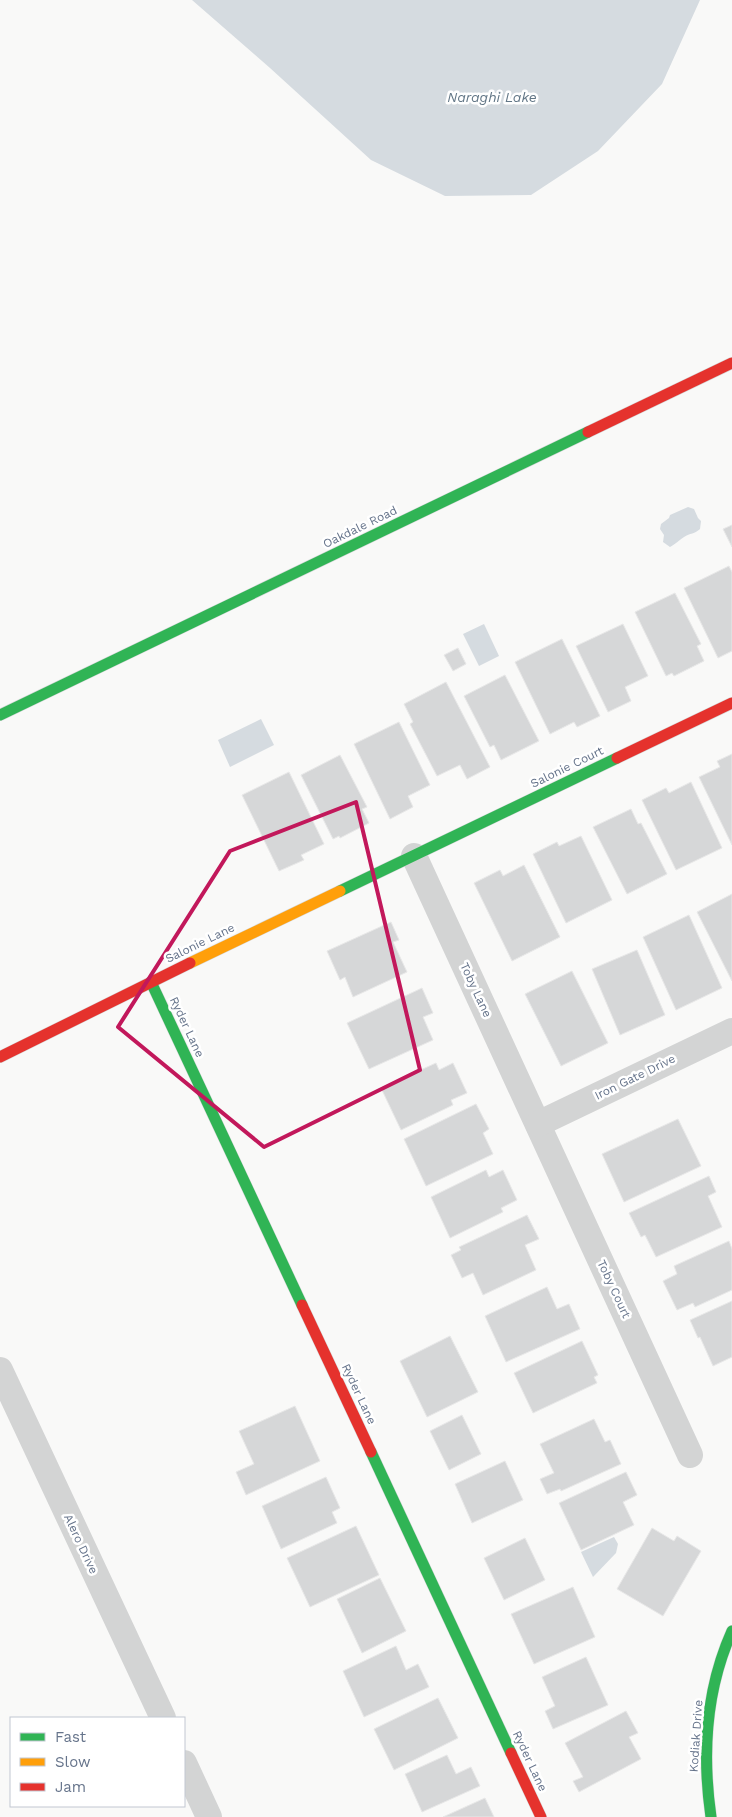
<svg xmlns="http://www.w3.org/2000/svg" width="732" height="1817" font-family="'Work Sans',sans-serif">
  <style>
    .water { fill: #d5dbe0 }
    .building { fill: #d6d7d8; stroke: #e8e8e8 }
    .lines { fill: none; stroke-linecap: round; stroke-linejoin: round }
    .fast-casing { stroke: #d5d7d8; stroke-width: 12 }
    .slow-casing { stroke: #d5d7d8; stroke-width: 12 }
    .jam-casing { stroke: #d5d7d8; stroke-width: 12 }
    .street { stroke: #d3d4d4; stroke-width: 26 }
    .fast { stroke: #30b455; stroke-width: 11 }
    .slow { stroke: #ff9f0a; stroke-width: 11 }
    .jam { stroke: #e5322d; stroke-width: 11 }
    .marked { fill: none; stroke: #c2185b; stroke-width: 4; stroke-linejoin: round }
    .labels { text-anchor: middle; stroke-width: 5; stroke-linejoin: round; paint-order: stroke }
    .street-label { font-size: 12px; fill: #66748b; stroke: #fff }
    .water-label { font-size: 14px; font-style: italic; fill: #627686; stroke: #fff }
  </style>
  <rect width="100%" height="100%" fill="#f9f9f8"/>
  <g class="water">
    <polygon points="192,0 700,0 662,84 598,151 531,195 445,196 371,160 270,68"/>
    <path d="M688,507L694,509L698,518L701,521L700,529C695,534 690,533 684,537C679,540 676,544 670,547L663,542L664,535L660,529L661,524L669,518L670,515Z"/>
    <polygon points="484,624 499,656 479,666 463,634"/>
    <polygon points="261,719 274,745 230,767 218,740"/>
    <polygon points="614,1537 618,1544 616,1553 593,1577 581,1552"/>
  </g>
  <g class="building">
    <polygon points="732,525 732,547 723,529"/>
    <polygon points="729,566 732,572 732,651 718,658 684,588"/>
    <polygon points="675,593 701,644 697,646 704,661 674,676 672,673 666,676 635,612"/>
    <polygon points="623,624 648,676 625,687 631,701 608,712 576,646"/>
    <polygon points="562,639 600,716 577,727 574,722 550,734 515,662"/>
    <polygon points="458,648 466,664 453,671 444,655"/>
    <polygon points="505,675 539,741 501,760 494,745 490,747 464,696"/>
    <polygon points="446,682 490,767 467,779 460,765 437,776 410,724 413,722 404,704"/>
    <polygon points="399,722 430,785 408,796 413,807 390,819 354,744"/>
    <polygon points="732,754 732,845 699,777 720,767 717,761"/>
    <polygon points="340,755 367,807 362,809 369,823 340,838 339,836 333,839 301,775"/>
    <polygon points="289,772 324,844 301,855 304,860 279,871 242,795"/>
    <polygon points="691,782 722,848 676,870 642,800 666,788 669,793"/>
    <polygon points="631,809 638,824 641,823 667,874 627,894 593,827"/>
    <polygon points="581,836 612,900 566,923 533,854 557,842 559,846"/>
    <polygon points="524,865 560,937 512,961 474,883 500,870 503,876"/>
    <polygon points="732,894 732,981 697,912"/>
    <polygon points="689,915 722,988 676,1010 643,937"/>
    <polygon points="391,922 399,940 393,942 407,972 353,997 345,977 340,980 327,951"/>
    <polygon points="637,950 665,1015 620,1035 592,969"/>
    <polygon points="572,971 608,1043 561,1066 525,994"/>
    <polygon points="422,988 433,1013 423,1017 433,1040 369,1069 347,1023"/>
    <polygon points="436,1063 439,1070 453,1063 467,1093 451,1100 453,1105 401,1130 381,1088"/>
    <polygon points="476,1104 489,1129 483,1133 493,1154 426,1186 404,1139"/>
    <polygon points="678,1119 701,1166 624,1202 602,1154"/>
    <polygon points="486,1170 489,1177 503,1170 517,1200 501,1208 503,1212 450,1238 431,1197"/>
    <polygon points="709,1176 716,1192 708,1196 722,1227 656,1257 645,1235 641,1237 629,1213"/>
    <polygon points="527,1215 539,1239 525,1245 536,1270 483,1295 473,1273 462,1278 451,1255 461,1250 459,1247"/>
    <polygon points="729,1241 732,1249 732,1290 695,1307 693,1303 677,1310 663,1281 677,1274 674,1266"/>
    <polygon points="547,1287 557,1309 569,1304 580,1329 506,1362 485,1316"/>
    <polygon points="732,1301 732,1357 713,1366 700,1337 698,1338 690,1320"/>
    <polygon points="450,1336 478,1392 427,1417 400,1361"/>
    <polygon points="582,1341 598,1375 594,1377 597,1383 533,1413 514,1373"/>
    <polygon points="295,1406 320,1461 246,1495 236,1472 254,1464 239,1431"/>
    <polygon points="462,1415 481,1454 449,1470 430,1431"/>
    <polygon points="594,1419 605,1442 610,1440 621,1464 561,1491 560,1489 547,1494 540,1479 554,1473 540,1444"/>
    <polygon points="505,1461 523,1500 472,1523 455,1484"/>
    <polygon points="626,1472 637,1495 623,1502 634,1525 581,1550 559,1503"/>
    <polygon points="326,1477 340,1508 332,1512 337,1523 281,1549 262,1506"/>
    <polygon points="356,1526 379,1575 310,1607 287,1558"/>
    <polygon points="652,1528 674,1541 677,1536 701,1551 663,1616 617,1589"/>
    <polygon points="525,1538 545,1580 504,1600 484,1558"/>
    <polygon points="380,1578 406,1631 362,1653 337,1599"/>
    <polygon points="573,1587 595,1637 534,1664 511,1614"/>
    <polygon points="396,1646 406,1670 418,1664 429,1687 364,1717 343,1671"/>
    <polygon points="586,1657 608,1705 553,1729 545,1711 555,1706 542,1677"/>
    <polygon points="438,1698 458,1738 394,1770 374,1729"/>
    <polygon points="626,1711 638,1733 629,1737 641,1759 579,1792 573,1781 583,1777 565,1743"/>
    <polygon points="447,1755 456,1774 471,1767 480,1786 422,1812 405,1774"/>
    <polygon points="485,1798 494,1817 443,1817"/>
  </g>
  <g class="lines">
    <defs>
      <g id="fast">
        <polyline points="0,715 588,432"/>
        <polyline points="340,891 617,758"/>
        <polyline points="151,982 302,1305"/>
        <polyline points="371,1452 511,1753"/>
        <path d="M711,1817C702,1754 706,1689 732,1631"/>
      </g>
      <polyline id="slow" points="190,963 340,891"/>
      <g id="jam">
        <polyline points="588,432 732,363"/>
        <polyline points="617,758 732,703"/>
        <polyline points="0,1057 190,963"/>
        <polyline points="302,1305 371,1452"/>
        <polyline points="511,1753 541,1817"/>
      </g>
    </defs>
    <use href="#fast" class="fast-casing"/>
    <use href="#slow" class="slow-casing"/>
    <use href="#jam" class="jam-casing"/>
    <g class="street">
      <polyline points="414,856 690,1455"/>
      <polyline points="538,1124 732,1031"/>
      <polyline points="0,1370 163,1718"/>
      <polyline points="184,1763 209,1817"/>
    </g>
    <use href="#fast" class="fast"/>
    <use href="#slow" class="slow"/>
    <use href="#jam" class="jam"/>
  </g>
  <path class="marked" d="M356,802L420,1070L264,1147L118,1027L230,851Z"/>
  <g class="labels">
    <g class="street-label">
      <text transform="translate(360 527) rotate(-26)" y="4">Oakdale Road</text>
      <text transform="translate(567 767) rotate(-26)" y="4">Salonie Court</text>
      <text transform="translate(200 943) rotate(-26)" y="4">Salonie Lane</text>
      <text transform="translate(476 990) rotate(65)" y="4">Toby Lane</text>
      <text transform="translate(187 1027) rotate(65)" y="4">Ryder Lane</text>
      <text transform="translate(635 1077) rotate(-26)" y="4">Iron Gate Drive</text>
      <text transform="translate(614 1289) rotate(65)" y="4">Toby Court</text>
      <text transform="translate(359 1394) rotate(65)" y="4">Ryder Lane</text>
      <text transform="translate(81 1544) rotate(65)" y="4">Alero Drive</text>
      <text transform="translate(696 1736) rotate(-86)" y="4">Kodiak Drive</text>
      <text transform="translate(530 1761) rotate(65)" y="4">Ryder Lane</text>
    </g>
    <g class="water-label">
      <text x="492" y="102">Naraghi Lake</text>
    </g>
  </g>
  <rect x="10" y="1717" width="175" height="90" fill="#ffffff" stroke="#c2c7d1"/>
  <rect x="20" y="1733" width="25" height="8" fill="#30b455" stroke="#c2c7d1"/>
  <text x="55" y="1742" font-size="15" fill="#66748b">Fast</text>
  <rect x="20" y="1758" width="25" height="8" fill="#ff9f0a" stroke="#c2c7d1"/>
  <text x="55" y="1767" font-size="15" fill="#66748b">Slow</text>
  <rect x="20" y="1783" width="25" height="8" fill="#e5322d" stroke="#c2c7d1"/>
  <text x="55" y="1792" font-size="15" fill="#66748b">Jam</text>
</svg>
